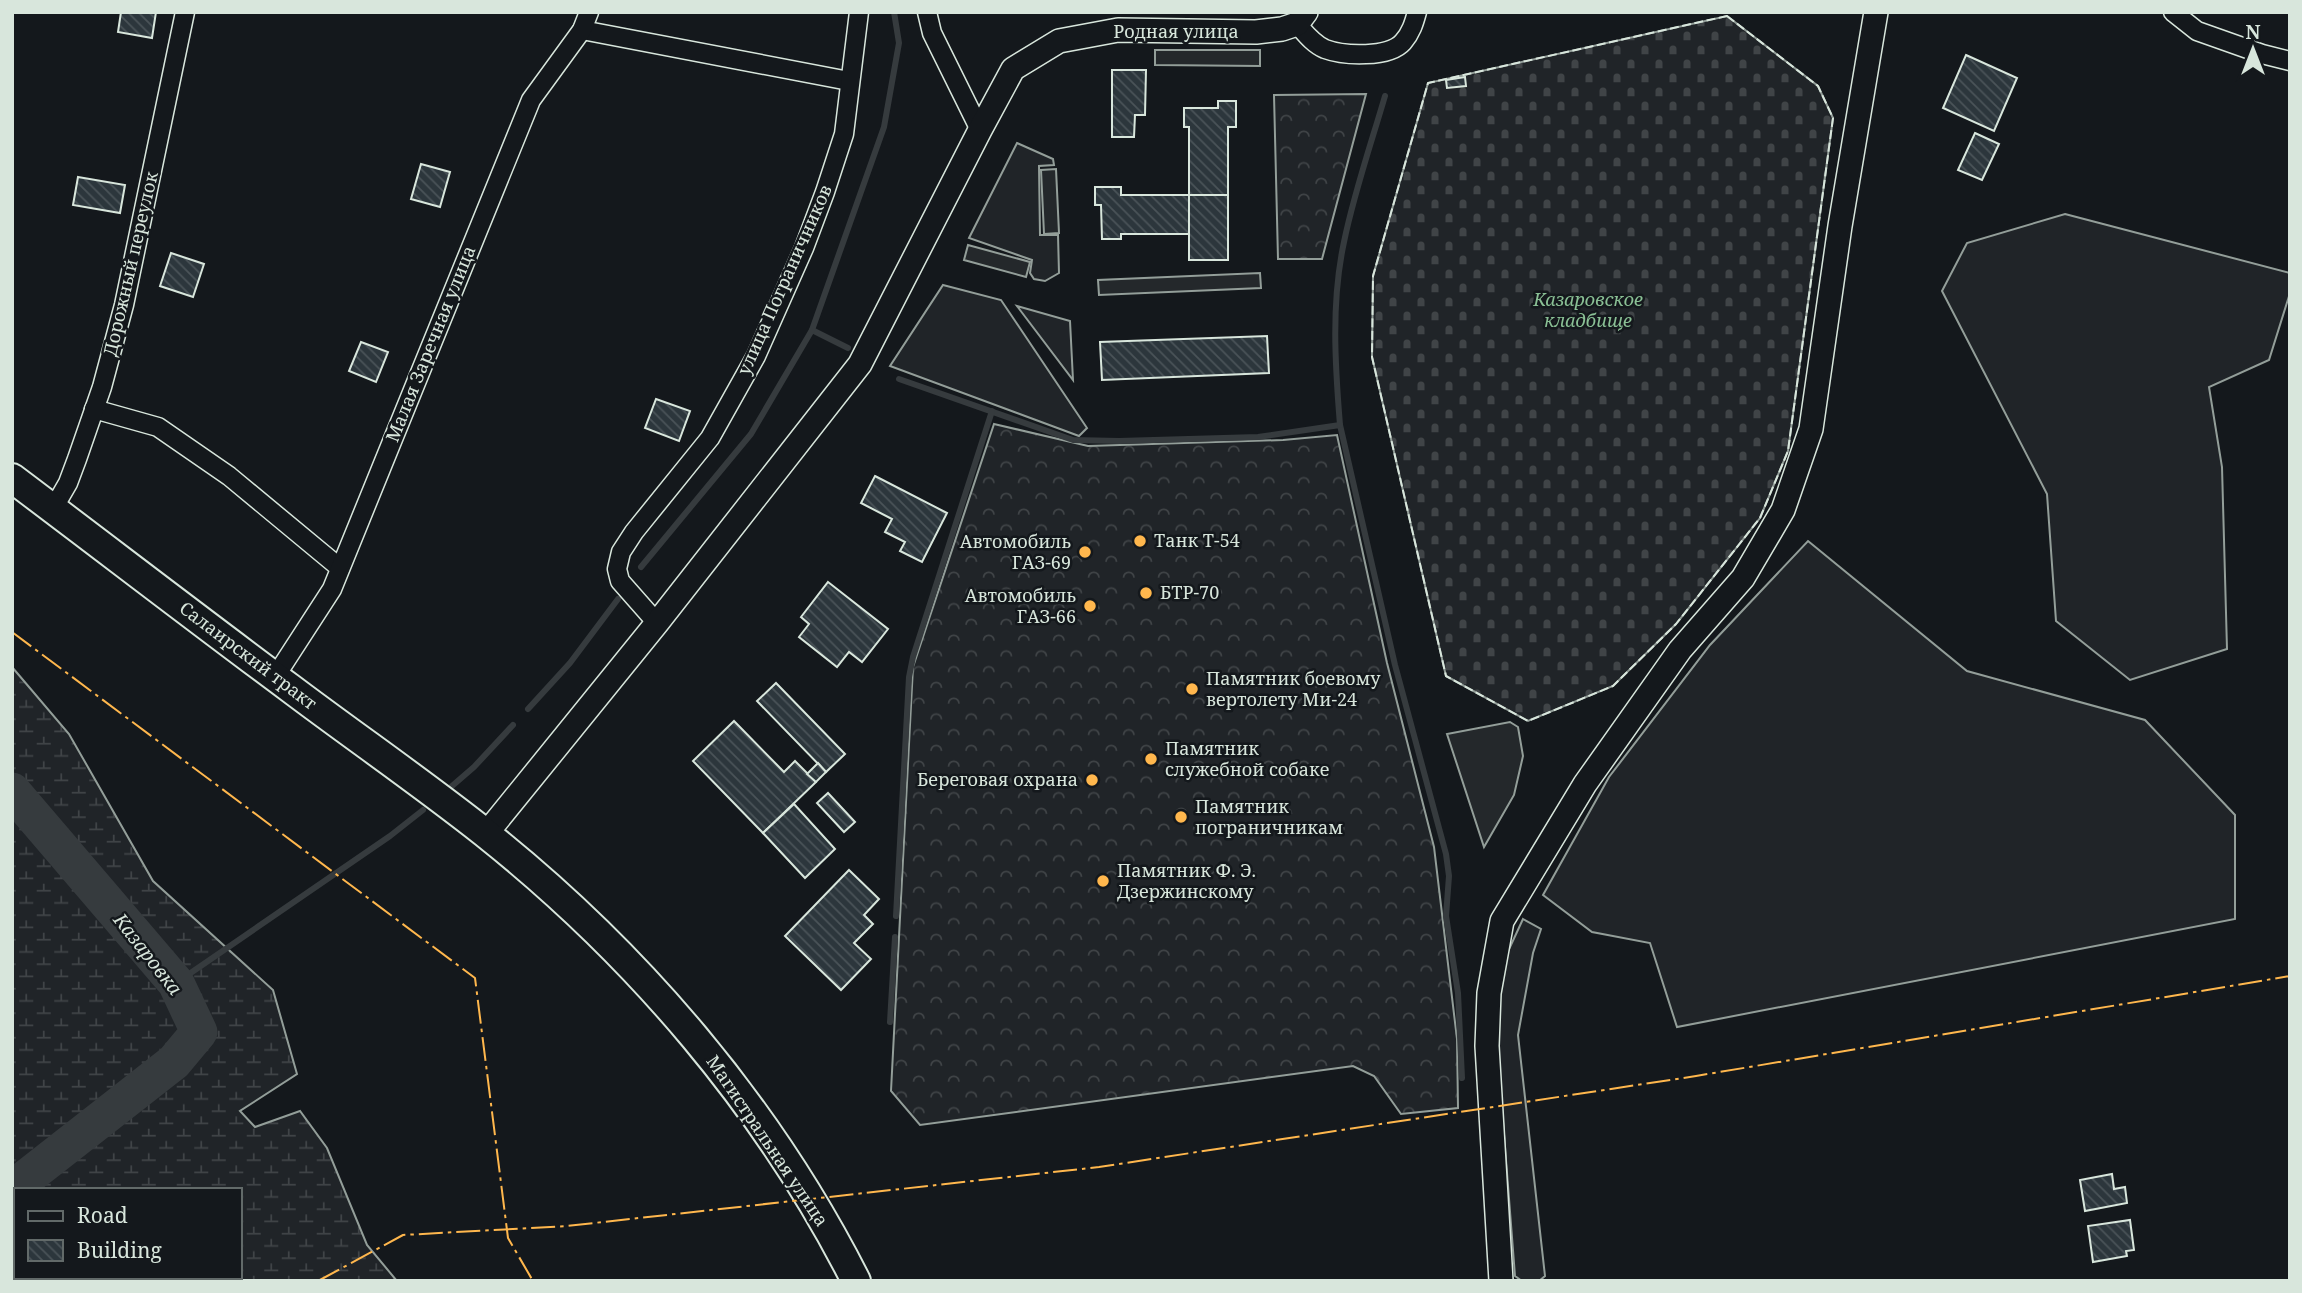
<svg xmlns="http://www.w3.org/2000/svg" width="2302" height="1293" font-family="'Noto Serif',serif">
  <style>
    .grass { fill: #202428; stroke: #939e99; stroke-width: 2 }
    .forest { fill: url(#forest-crowns); stroke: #939e99; stroke-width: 2 }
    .wetland { fill: url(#wetland-marsh); stroke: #939e99; stroke-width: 2; fill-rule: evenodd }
    .cemetery { fill: url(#cemetery-stones); stroke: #939e99; stroke-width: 2 }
    .parking { fill: #24282b; stroke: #939e99; stroke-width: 2 }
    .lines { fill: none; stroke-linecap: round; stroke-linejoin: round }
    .stream { stroke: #363b3e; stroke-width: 6 }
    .river { stroke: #363b3e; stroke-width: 37 }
    .building { fill: url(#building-back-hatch); stroke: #d8e6dc; stroke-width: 2 }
    .minor-casing { stroke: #d8e6dc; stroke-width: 21 }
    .tertiary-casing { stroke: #d8e6dc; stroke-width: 26 }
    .primary-casing { stroke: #d8e6dc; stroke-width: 32 }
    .minor { stroke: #14181c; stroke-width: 18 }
    .tertiary { stroke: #14181c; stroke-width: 23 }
    .primary { stroke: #14181c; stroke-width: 28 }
    .fence { stroke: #d8e6dc; stroke-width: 2; stroke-dasharray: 9 3.5; stroke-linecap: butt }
    .power { stroke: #ffb74d; stroke-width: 2; stroke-dasharray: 24 5 3.5 5; stroke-linecap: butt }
    .poi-dot { fill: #ffb74d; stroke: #14181c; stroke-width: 2.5 }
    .labels { text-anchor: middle; stroke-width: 5; stroke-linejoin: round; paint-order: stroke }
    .street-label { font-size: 18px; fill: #d8e6dc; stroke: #14181c }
    .park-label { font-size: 18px; font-style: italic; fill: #8ac095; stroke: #14181c }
    .poi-label { font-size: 18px; fill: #d8e6dc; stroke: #14181c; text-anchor: start }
    .water-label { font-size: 19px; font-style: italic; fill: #d8e6dc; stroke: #14181c }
  </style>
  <defs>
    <pattern id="forest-crowns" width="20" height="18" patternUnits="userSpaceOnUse" patternTransform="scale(1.75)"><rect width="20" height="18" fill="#202428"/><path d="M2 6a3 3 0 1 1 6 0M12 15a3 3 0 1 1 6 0" fill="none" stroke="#404447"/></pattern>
    <pattern id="wetland-marsh" width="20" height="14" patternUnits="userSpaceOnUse" patternTransform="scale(1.75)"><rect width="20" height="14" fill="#202428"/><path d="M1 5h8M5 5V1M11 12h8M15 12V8" fill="none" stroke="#404447"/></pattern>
    <pattern id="cemetery-stones" width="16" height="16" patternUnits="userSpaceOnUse" patternTransform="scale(1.75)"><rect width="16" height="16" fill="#202428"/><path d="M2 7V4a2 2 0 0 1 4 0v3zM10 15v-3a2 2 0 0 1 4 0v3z" fill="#404447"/></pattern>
    <pattern id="building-back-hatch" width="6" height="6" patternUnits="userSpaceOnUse" patternTransform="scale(1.75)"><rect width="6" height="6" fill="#2c363c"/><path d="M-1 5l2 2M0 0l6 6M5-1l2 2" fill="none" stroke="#4a5358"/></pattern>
  </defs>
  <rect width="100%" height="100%" fill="#14181c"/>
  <g class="grass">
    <polygon points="1017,143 1053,159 1054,165 1039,166 1040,235 1058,235 1059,273 1045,281 1034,279 1030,273 1032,260 969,238"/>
    <polygon points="2065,214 2290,273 2290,293 2269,360 2209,387 2222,467 2227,649 2130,680 2056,621 2047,494 1942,291 1967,243"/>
    <polygon points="943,285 1001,300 1087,428 1079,436 890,366"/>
    <polygon points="1017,306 1070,321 1073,380"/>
    <polygon points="1808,541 1967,671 2145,720 2235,815 2235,919 1677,1027 1650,943 1592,932 1543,895 1609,777 1710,645"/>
    <polygon points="1523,919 1541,929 1533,953 1518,1035 1545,1276 1539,1281 1522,1281 1515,1276 1496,1031 1504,960"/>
  </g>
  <g class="forest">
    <polygon points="1366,94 1322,259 1278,259 1274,95"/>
    <polygon points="994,424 1088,446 1283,440 1337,435 1387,663 1434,847 1457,1039 1458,1108 1401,1114 1374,1076 1353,1066 920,1125 891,1091 913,667"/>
  </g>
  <path class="wetland" d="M12,667L69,734L153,881L273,990L297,1074L240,1111L255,1127L300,1111L327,1148L367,1245L397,1281H12ZM16,1190H240V1277H16Z"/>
  <polygon class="cemetery" points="1727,16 1818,86 1833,118 1788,451 1760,518 1676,624 1613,686 1528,721 1446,676 1372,357 1373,276 1428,83"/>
  <g class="parking">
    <polygon points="1155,50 1260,50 1260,66 1155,65"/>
    <polygon points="1056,169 1059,233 1044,234 1041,170"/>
    <polygon points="968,245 1030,262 1026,277 964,260"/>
    <polygon points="1260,273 1261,288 1099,295 1098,280"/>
    <polygon points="1510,722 1518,727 1523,756 1514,795 1484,847 1447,734"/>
  </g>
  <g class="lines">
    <g class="stream">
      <polyline points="812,330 848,348"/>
      <polyline points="899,379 1073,440 1119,441 1258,437 1340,425 1395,665 1446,854 1449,876 1446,916 1458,993 1462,1078"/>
      <path d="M1340,425C1335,364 1331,302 1344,242C1354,193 1371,144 1385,96"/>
      <polyline points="641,567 751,434 812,330 884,127 899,43 894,12"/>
      <polyline points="528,709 570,663 618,599"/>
      <polyline points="452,786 474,767 513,725"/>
      <polyline points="896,916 909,677 913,657 992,411"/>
      <polyline points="176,983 390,836 423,810"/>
      <polyline points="890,1022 895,937"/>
    </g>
    <polyline class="river" points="12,791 176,983 199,1032 174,1062 12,1189"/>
  </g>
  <g class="building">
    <polygon points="121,12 156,12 152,38 118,32"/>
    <polygon points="1966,55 2017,78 1994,131 1943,108"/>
    <polygon points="1112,70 1146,70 1145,115 1135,115 1134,137 1112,137"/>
    <polygon points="1465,77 1466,86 1447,88 1446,80"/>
    <polygon points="1218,101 1236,101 1236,127 1228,127 1228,195 1189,195 1189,127 1184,127 1184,108 1218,108"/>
    <polygon points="1975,133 1999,144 1982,180 1958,170"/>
    <polygon points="421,164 450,172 440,207 411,199"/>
    <polygon points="78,177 125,185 120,213 73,205"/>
    <polygon points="1095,187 1121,187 1121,195 1189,195 1189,234 1121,234 1121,239 1102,239 1101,205 1095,205"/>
    <rect x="1189" y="195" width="39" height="65"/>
    <polygon points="171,253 204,264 193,297 160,286"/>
    <polygon points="1267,336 1269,373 1102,380 1100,342"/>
    <polygon points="361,342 388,352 376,382 349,371"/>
    <polygon points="656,399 690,411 679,441 645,428"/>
    <polygon points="875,476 947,513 922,562 900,551 905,542 885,532 892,519 861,503"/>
    <polygon points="828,582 888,629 862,662 849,652 837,667 799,637 809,624 801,617"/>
    <polygon points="776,683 845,754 826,772 757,701"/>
    <polygon points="734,721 784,772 795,761 816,782 763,833 693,761"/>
    <polygon points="818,763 826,772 816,782 807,774"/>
    <polygon points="828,793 855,822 844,832 817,803"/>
    <polygon points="794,804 835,849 805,878 763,833"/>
    <polygon points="849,870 879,899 864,915 873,924 854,943 871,959 841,990 785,936"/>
    <polygon points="2112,1174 2114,1189 2125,1187 2127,1203 2085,1211 2080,1180"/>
    <polygon points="2130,1220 2134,1250 2126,1251 2127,1256 2093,1262 2088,1226"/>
  </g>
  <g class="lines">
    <defs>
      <g id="minor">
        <polyline points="927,12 932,33 980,130"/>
        <polyline points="2173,12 2197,31 2262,54 2290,61"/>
        <path d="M1297,24C1305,33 1313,44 1325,49C1344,56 1389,58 1403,42C1411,33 1414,23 1417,12"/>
        <polyline points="582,30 849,81"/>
        <polyline points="94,409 158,427 229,476 340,568"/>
        <polyline points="53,509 68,483 77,459 102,387 124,305 185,12"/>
        <polyline points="657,623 620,581 617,569 621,552 634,532 710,438 756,356 804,248 825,192 844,134 859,12"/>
        <polyline points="275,677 332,589 531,100 582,30 589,12"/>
      </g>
      <g id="tertiary">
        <polyline points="486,834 657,623 860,364 980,130 1013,69 1059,41 1118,30 1256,32 1282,29 1297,24 1306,12"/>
        <polyline points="1501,1281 1487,1046 1489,993 1502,921 1585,784 1680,650 1743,578 1783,510 1811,429 1840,226 1876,12"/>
      </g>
      <path id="primary" d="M12,478C105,548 197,619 290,688C355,737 422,783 485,833C637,954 768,1107 856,1281"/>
    </defs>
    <use href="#minor" class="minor-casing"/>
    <use href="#tertiary" class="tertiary-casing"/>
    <use href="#primary" class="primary-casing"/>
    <use href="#minor" class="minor"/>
    <use href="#tertiary" class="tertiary"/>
    <use href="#primary" class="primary"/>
    <polygon class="fence" points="1727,16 1818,86 1833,118 1788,451 1760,518 1676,624 1613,686 1528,721 1446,676 1372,357 1373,276 1428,83"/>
    <g class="power">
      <polyline points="12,632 475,978 508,1238 533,1281"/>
      <polyline points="318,1281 403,1235 567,1226 1099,1167 1696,1076 2290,976"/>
    </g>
  </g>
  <g class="poi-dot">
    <circle cx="1140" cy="541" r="7"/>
    <circle cx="1085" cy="552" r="7"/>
    <circle cx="1146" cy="593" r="7"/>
    <circle cx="1090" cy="606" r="7"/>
    <circle cx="1192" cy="689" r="7"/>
    <circle cx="1151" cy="759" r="7"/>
    <circle cx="1092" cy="780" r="7"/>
    <circle cx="1181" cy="817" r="7"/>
    <circle cx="1103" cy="881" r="7"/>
  </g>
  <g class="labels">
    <g class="street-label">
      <text x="1176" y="38">Родная улица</text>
      <text transform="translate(131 264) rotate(-77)" y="6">Дорожный переулок</text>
      <text transform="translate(785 280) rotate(-66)" y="6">улица Пограничников</text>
      <text transform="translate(431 344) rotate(-68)" y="6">Малая Заречная улица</text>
      <text transform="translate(248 656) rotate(37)" y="6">Салаирский тракт</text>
      <text transform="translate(767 1141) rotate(56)" y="6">Магистральная улица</text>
    </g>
    <g class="park-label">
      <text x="1588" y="306">Казаровское<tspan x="1588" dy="21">кладбище</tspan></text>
    </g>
    <g class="poi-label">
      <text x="1154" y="547">Танк Т-54</text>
      <text x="1071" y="548" text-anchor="end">Автомобиль<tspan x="1071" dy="21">ГАЗ-69</tspan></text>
      <text x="1160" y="599">БТР-70</text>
      <text x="1076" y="602" text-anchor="end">Автомобиль<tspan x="1076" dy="21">ГАЗ-66</tspan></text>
      <text x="1206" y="685">Памятник боевому<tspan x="1206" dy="21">вертолету Ми-24</tspan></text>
      <text x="1165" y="755">Памятник<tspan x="1165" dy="21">служебной собаке</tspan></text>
      <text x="1078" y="786" text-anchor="end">Береговая охрана</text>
      <text x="1195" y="813">Памятник<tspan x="1195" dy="21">пограничникам</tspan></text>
      <text x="1117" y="877">Памятник Ф. Э.<tspan x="1117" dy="21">Дзержинскому</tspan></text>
    </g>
    <g class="water-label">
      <text transform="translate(148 954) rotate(52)" y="7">Казаровка</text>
    </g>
  </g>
  <rect width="2302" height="1293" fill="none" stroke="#d8e6dc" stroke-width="28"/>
  <rect x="14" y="1188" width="228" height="91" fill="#14181c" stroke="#626a69" stroke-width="2"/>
  <rect x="28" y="1211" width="35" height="10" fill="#14181c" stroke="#626a69" stroke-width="2"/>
  <text x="77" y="1223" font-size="21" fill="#d8e6dc">Road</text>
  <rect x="28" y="1240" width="35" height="21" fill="url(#building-back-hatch)" stroke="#626a69" stroke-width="2"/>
  <text x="77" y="1258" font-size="21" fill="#d8e6dc">Building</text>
  <g transform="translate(2253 49)" stroke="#14181c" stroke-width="5" paint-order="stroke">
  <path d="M0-5L12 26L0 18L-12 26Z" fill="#d8e6dc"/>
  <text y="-10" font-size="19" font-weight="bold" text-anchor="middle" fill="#d8e6dc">N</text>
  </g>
</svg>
